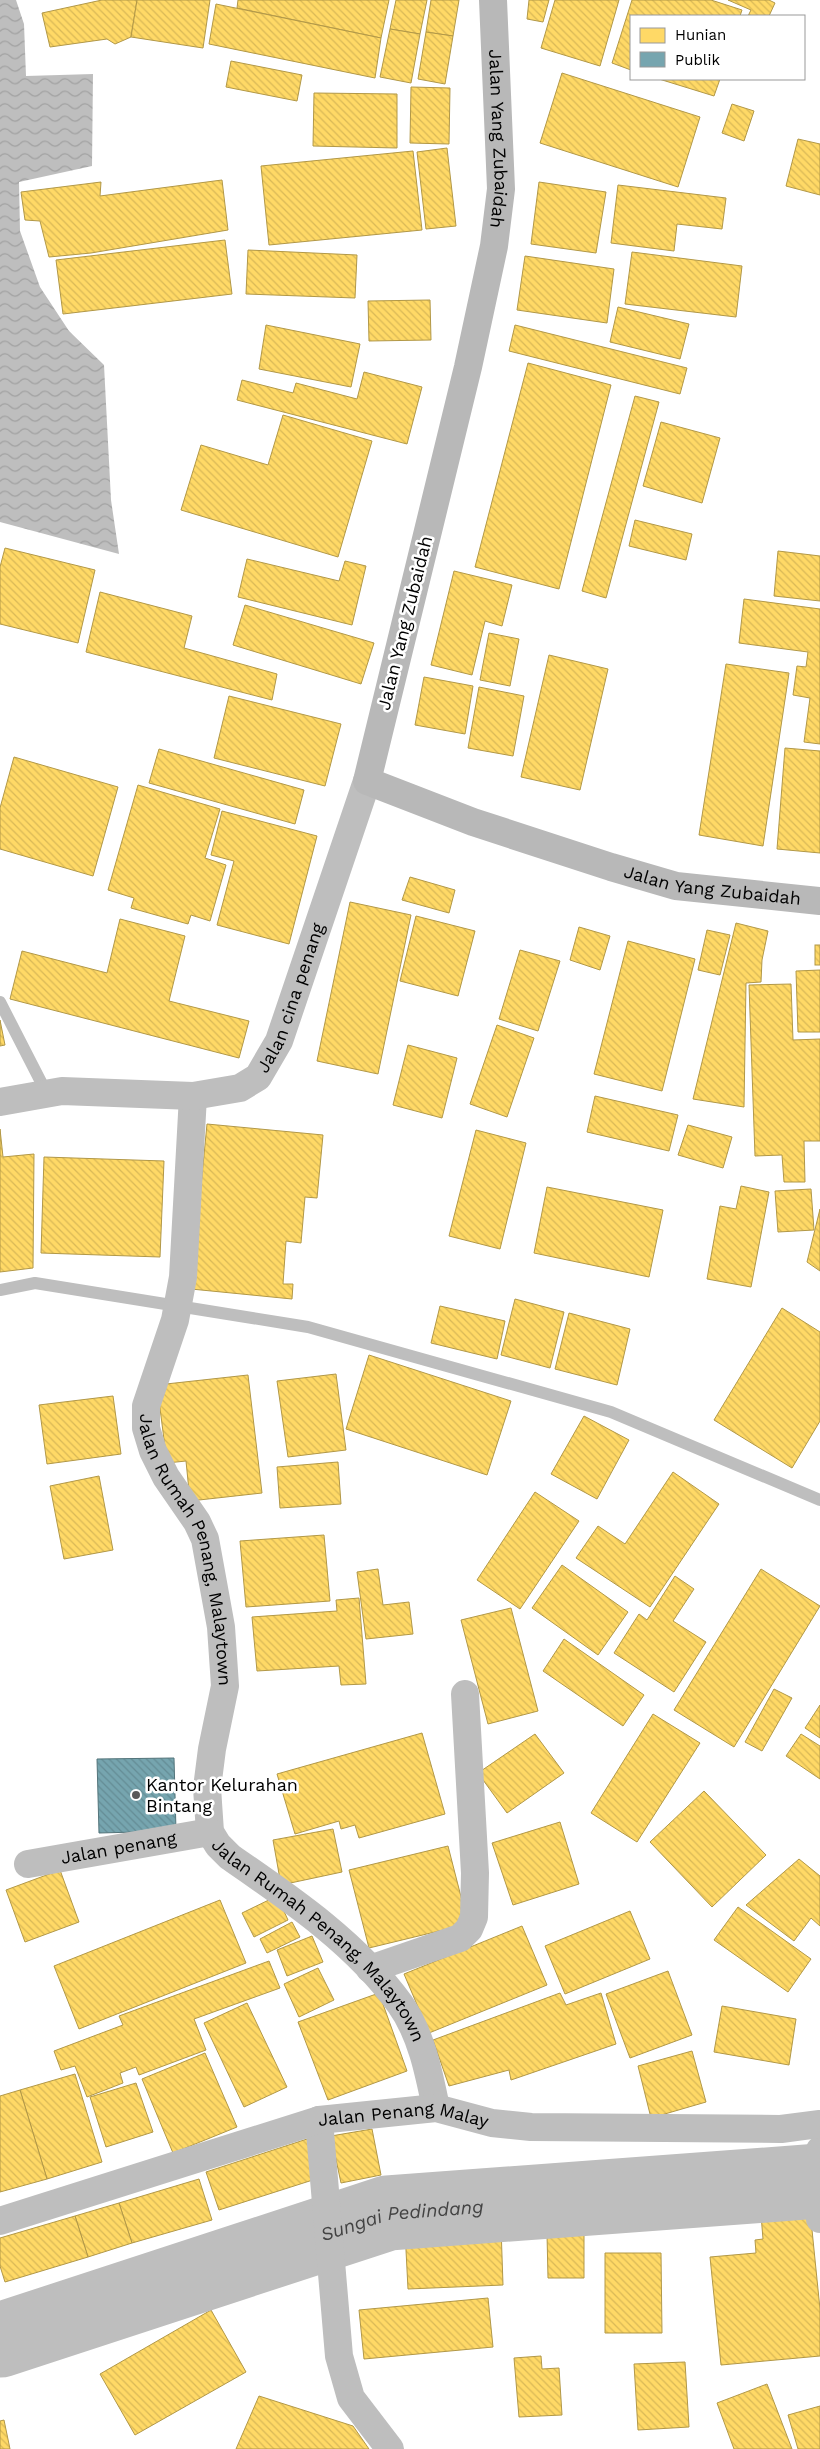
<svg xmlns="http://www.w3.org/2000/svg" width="820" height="2449" font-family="'Work Sans',sans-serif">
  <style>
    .water { fill: url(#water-waves) }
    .homes { fill: url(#homes-back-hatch); stroke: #b29847 }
    .public { fill: url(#public-back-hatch); stroke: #53747a }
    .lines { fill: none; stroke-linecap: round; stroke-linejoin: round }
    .stream { stroke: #bebebe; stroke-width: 12 }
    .river { stroke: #bebebe; stroke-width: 75 }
    .street { stroke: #bebebe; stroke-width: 28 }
    .secondary { stroke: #b8b8b8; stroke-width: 28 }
    .poi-dot { fill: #595959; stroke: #fff; stroke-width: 2 }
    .labels { text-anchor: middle; stroke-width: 5; stroke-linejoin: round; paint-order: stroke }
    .street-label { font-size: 18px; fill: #000; stroke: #fff }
    .poi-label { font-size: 18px; fill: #000; stroke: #fff; text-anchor: start }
    .water-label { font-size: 19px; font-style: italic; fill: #434343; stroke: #fff }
  </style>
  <defs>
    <pattern id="water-waves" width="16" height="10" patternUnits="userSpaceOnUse" patternTransform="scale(1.25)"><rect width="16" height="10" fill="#bebebe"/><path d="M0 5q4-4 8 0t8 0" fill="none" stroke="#a2a2a2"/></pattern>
    <pattern id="homes-back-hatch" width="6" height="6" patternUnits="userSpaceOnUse" patternTransform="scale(1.25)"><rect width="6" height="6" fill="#ffd966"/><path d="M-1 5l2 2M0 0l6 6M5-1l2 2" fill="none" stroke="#d9b857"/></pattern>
    <pattern id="public-back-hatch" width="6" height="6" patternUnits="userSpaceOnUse" patternTransform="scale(1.25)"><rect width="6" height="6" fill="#76a5af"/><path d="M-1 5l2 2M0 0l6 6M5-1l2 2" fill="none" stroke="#648c95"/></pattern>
  </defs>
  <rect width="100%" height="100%" fill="#fff"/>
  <polygon class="water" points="0,0 16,0 24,24 26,76 93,74 92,166 19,182 20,231 40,287 69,331 104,365 111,500 119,554 0,522"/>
  <g class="homes">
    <polygon points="102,0 137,0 131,37 115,44 107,39 50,47 42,13"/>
    <polygon points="137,0 210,0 203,48 131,37"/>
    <polygon points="238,0 389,0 381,38 237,8"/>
    <polygon points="396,0 427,0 420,34 390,29"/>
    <polygon points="431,0 459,0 453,36 426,32"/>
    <polygon points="529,0 549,0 543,22 527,19"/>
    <polygon points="555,0 619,0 600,66 541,48"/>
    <polygon points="632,0 711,0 742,10 740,16 631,16 631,70 612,63"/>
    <polygon points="728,0 769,0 775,3 769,16 748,16 751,10"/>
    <polygon points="216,4 381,38 375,78 209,44"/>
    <polygon points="390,29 420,34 411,83 380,77"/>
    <polygon points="426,32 453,36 445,84 418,79"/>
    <polygon points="231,61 302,75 297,101 226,87"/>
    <polygon points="562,73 700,117 678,187 540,143"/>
    <polygon points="659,79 720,79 714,96"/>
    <polygon points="411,87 450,88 449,144 410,143"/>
    <polygon points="314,93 397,94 397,148 313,146"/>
    <polygon points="732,104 754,111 744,141 722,133"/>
    <polygon points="798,139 820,144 820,195 786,186"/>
    <polygon points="447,148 456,226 426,229 417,152"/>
    <polygon points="413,151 422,230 269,245 261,166"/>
    <polygon points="222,180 228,230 91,253 49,257 40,221 25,220 21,192 101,182 100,196"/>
    <polygon points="539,182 606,192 596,253 531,244"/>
    <polygon points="618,185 726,198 722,229 677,224 674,251 611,243"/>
    <polygon points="225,240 232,294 63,314 56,260"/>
    <polygon points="248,250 357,255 355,298 246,294"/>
    <polygon points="632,252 742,266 736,317 625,304"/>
    <polygon points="525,256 614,269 607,323 517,310"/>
    <polygon points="430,300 431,340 369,341 368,301"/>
    <polygon points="618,307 689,324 680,359 610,342"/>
    <polygon points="266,325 360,344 351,387 259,369"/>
    <polygon points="515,325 687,368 680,394 509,351"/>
    <polygon points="528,363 611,385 559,589 475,567"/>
    <polygon points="364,372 422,387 407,444 237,400 242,380 293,393 296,383 357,399"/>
    <polygon points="635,396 659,402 606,598 582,591"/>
    <polygon points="283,415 372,441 338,557 181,510 201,445 268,465"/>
    <polygon points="661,422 720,438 702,503 643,486"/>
    <polygon points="635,520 692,534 686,560 629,546"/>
    <polygon points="5,548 95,570 78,643 0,624 0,567"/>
    <polygon points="778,551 820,556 820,601 774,596"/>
    <polygon points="247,559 339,581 345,561 366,566 352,625 238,597"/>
    <polygon points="454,571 512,585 502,626 485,621 472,675 431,665"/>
    <polygon points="100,592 192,616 184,648 277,674 272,700 86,652"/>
    <polygon points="744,599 820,609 820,744 804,742 810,698 793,695 797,666 806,667 808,652 739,643"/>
    <polygon points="245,605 374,643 361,684 233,645"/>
    <polygon points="489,633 519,639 510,686 480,680"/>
    <polygon points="549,655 608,669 580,790 521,777"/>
    <polygon points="726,664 789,673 763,846 699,835"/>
    <polygon points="424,677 473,686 465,734 415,725"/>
    <polygon points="479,687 524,696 513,756 468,748"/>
    <polygon points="229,696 341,724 325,786 214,758"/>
    <polygon points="785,748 820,751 820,853 777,849"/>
    <polygon points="159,749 304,790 295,824 149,783"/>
    <polygon points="14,757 118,787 93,876 0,849 0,808"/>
    <polygon points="138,785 220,809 205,858 226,865 210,921 191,915 188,924 131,908 134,898 108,890"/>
    <polygon points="222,811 317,836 289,944 217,925 234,861 211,855"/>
    <polygon points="410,877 455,890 449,913 402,900"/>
    <polygon points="350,902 411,915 378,1074 317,1061"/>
    <polygon points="416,916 475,931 458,996 400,981"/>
    <polygon points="120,919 185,936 169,1001 249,1021 239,1058 10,999 22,951 107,973"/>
    <polygon points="736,923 768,931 762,960 761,982 746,983 744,1107 693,1099"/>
    <polygon points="579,927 610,936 600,970 570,960"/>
    <polygon points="707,930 730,935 720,975 698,970"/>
    <polygon points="628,941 695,959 662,1091 594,1074"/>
    <rect x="815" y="945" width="5" height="20"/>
    <polygon points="520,950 560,961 538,1031 499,1019"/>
    <polygon points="820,970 820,1032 798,1032 796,971"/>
    <polygon points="791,984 793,1040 820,1039 820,1141 804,1141 805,1182 784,1182 782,1155 755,1156 749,985"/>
    <polygon points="0,1020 5,1045 0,1046"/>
    <polygon points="497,1025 534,1038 507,1117 470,1104"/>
    <polygon points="408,1045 457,1058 442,1118 393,1105"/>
    <polygon points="595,1096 678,1115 669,1151 587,1132"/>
    <polygon points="207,1124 323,1135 317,1198 305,1197 301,1243 286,1241 283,1284 293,1284 292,1299 191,1289"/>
    <polygon points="688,1125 732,1137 723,1168 678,1155"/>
    <polygon points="0,1129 3,1157 34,1154 33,1268 0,1272"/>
    <polygon points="476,1130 526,1143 500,1249 449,1236"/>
    <polygon points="44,1157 164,1161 160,1257 41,1253"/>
    <polygon points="741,1186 769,1192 751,1287 707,1279 720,1206 736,1209"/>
    <polygon points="547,1187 663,1210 649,1277 534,1253"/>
    <polygon points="811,1189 814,1230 778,1232 775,1191"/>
    <polygon points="820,1209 820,1271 807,1262"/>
    <polygon points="515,1299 564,1312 550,1368 501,1355"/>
    <polygon points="440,1306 505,1321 497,1359 431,1343"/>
    <polygon points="782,1308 820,1332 820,1421 792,1468 714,1420"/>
    <polygon points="569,1313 630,1329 617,1385 555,1369"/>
    <polygon points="369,1355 511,1401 487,1475 346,1429"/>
    <polygon points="336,1374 346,1450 288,1457 277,1381"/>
    <polygon points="248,1375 262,1493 190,1501 186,1461 167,1463 157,1385"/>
    <polygon points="113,1396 121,1454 47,1464 39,1405"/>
    <polygon points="584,1416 629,1440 597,1499 551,1474"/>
    <polygon points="338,1462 341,1504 280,1508 277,1467"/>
    <polygon points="673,1472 719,1504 650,1607 576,1558 598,1526 625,1544"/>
    <polygon points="99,1476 113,1550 64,1559 50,1486"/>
    <polygon points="535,1492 579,1521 520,1609 477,1580"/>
    <polygon points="324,1535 330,1601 246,1607 240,1541"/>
    <polygon points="562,1565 628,1612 598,1655 532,1608"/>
    <polygon points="378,1569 383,1605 409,1602 413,1634 366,1639 357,1572"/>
    <polygon points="761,1569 820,1606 734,1747 674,1710"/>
    <polygon points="675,1576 694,1589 673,1621 706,1642 674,1692 614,1653 639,1614 647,1620"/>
    <polygon points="359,1598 366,1684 341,1685 339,1666 257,1671 252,1617 337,1611 336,1600"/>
    <polygon points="511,1608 538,1711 488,1724 461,1620"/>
    <polygon points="564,1639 644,1695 623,1726 543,1671"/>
    <polygon points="774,1689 792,1698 762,1751 745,1742"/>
    <polygon points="820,1705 820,1738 805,1728"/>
    <polygon points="653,1714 700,1743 637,1842 591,1813"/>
    <polygon points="422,1733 445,1814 359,1838 355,1825 341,1829 339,1821 295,1834 277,1774"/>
    <polygon points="535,1734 564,1773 507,1813 478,1773"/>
    <polygon points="801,1734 820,1746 820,1779 786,1756"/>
    <polygon points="704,1791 766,1855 712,1907 650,1842"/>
    <polygon points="560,1822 579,1884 513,1905 492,1843"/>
    <polygon points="333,1829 342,1872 281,1885 273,1840"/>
    <polygon points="448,1846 468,1924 369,1948 349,1870"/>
    <polygon points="799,1859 820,1876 820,1926 811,1918 794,1941 746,1905"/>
    <polygon points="60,1870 79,1922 25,1942 6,1890"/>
    <polygon points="277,1896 288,1920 254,1937 242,1913"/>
    <polygon points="220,1900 246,1963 79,2029 54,1966"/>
    <polygon points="738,1907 811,1959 788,1992 714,1940"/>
    <polygon points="630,1911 650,1959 565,1994 545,1946"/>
    <polygon points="292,1922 300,1937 267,1953 260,1939"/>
    <polygon points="522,1926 547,1985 429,2033 404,1974"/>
    <polygon points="312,1936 323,1962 287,1976 277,1950"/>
    <polygon points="269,1961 280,1988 194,2019 206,2050 139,2075 136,2067 120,2073 123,2083 87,2097 75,2066 61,2070 54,2051 123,2025 119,2016"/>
    <polygon points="318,1968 334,2000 299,2017 284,1984"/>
    <polygon points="668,1971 692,2035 630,2058 606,1994"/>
    <polygon points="379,1993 407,2071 328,2100 298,2022"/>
    <polygon points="560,1993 566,2005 601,1993 616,2044 511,2080 509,2070 449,2086 433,2040"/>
    <polygon points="247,2003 287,2087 244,2107 204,2023"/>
    <polygon points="722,2006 796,2019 789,2065 714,2052"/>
    <polygon points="692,2051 706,2102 651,2118 638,2066"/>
    <polygon points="205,2053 237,2127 173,2153 142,2079"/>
    <polygon points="75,2074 102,2162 47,2179 20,2090"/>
    <polygon points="136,2083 153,2132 106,2147 90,2097"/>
    <polygon points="20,2090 47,2179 0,2192 0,2096"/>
    <polygon points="372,2129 381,2175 341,2183 331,2136"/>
    <polygon points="307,2139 319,2178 219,2210 206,2172"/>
    <polygon points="199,2179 212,2220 132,2243 119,2203"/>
    <polygon points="119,2203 132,2243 88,2257 75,2216"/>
    <polygon points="810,2210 820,2309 820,2356 721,2365 710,2257 756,2253 755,2240 763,2239 761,2215"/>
    <polygon points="75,2216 88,2257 5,2282 0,2266 0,2238"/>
    <polygon points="501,2227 503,2285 408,2289 405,2231"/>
    <polygon points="547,2234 584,2235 584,2278 548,2278"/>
    <polygon points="605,2253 661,2253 662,2333 605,2333"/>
    <polygon points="488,2298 493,2347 364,2359 359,2310"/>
    <polygon points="211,2310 246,2372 135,2435 100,2374"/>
    <polygon points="541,2356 542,2369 559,2368 562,2415 519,2417 514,2358"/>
    <polygon points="685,2362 689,2427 638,2430 634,2364"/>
    <polygon points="767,2384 792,2449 734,2449 717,2403"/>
    <polygon points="259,2396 353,2426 369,2449 236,2449"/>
    <polygon points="820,2406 820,2449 798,2449 788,2415"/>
    <polygon points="4,2420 10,2449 0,2449 0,2421"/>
  </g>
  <polygon class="public" points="174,1758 176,1831 99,1833 97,1759"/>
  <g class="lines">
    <g class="stream">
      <polyline points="0,1002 41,1082"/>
      <polyline points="0,1290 35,1283 308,1327 611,1412 820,1500"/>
    </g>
    <path class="river" id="s1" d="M0,2340L388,2213L820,2181"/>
    <g class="street">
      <path id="s2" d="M193,1096L183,1277L175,1320L146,1406V1428L153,1451L166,1477L197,1522L205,1539L221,1627L225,1686L212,1749L207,1788L210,1832L218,1845L230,1857C291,1899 356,1943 400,2004C421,2033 429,2073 436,2108"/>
      <path id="s3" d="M0,1102L62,1091L193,1096L240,1088L258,1077L279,1041L367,781"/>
      <path id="s4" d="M28,1864L210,1832"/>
      <polyline points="370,1969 460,1938 469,1929 474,1917 475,1873 465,1694"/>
      <polyline points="319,2120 339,2356 351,2398 390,2449"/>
      <polyline points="820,2150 820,2219"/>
      <path id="s5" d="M0,2221L319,2120L436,2108L492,2123L531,2127L781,2129L820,2124"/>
    </g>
    <path class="secondary" id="s6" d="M493,0L501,189L494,246L468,367L367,781L473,822L611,867L676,886L820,901"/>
  </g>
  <circle class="poi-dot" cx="136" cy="1795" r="5"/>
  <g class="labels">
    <g class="street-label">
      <text dy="6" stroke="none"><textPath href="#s6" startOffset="139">Jalan Yang Zubaidah</textPath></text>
      <text transform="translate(405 623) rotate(-76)" y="6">Jalan Yang Zubaidah</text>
      <text dy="6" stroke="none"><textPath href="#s6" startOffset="1159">Jalan Yang Zubaidah</textPath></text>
      <text dy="6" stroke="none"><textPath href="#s3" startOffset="349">Jalan cina penang</textPath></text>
      <text dy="6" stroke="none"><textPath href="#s2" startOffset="468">Jalan Rumah Penang, Malaytown</textPath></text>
      <text dy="6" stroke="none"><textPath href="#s4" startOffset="92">Jalan penang</textPath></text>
      <text dy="6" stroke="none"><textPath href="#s2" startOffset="916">Jalan Rumah Penang, Malaytown</textPath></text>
      <text dy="6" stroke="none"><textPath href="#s5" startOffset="420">Jalan Penang Malay</textPath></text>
    </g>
    <g class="poi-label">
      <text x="146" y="1791">Kantor Kelurahan<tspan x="146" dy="21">Bintang</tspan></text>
    </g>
    <g class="water-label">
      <text dy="7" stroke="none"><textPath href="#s1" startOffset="421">Sungai Pedindang</textPath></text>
    </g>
  </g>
  <rect x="630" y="15" width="175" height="65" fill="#ffffff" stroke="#999999"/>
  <rect x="640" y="28" width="25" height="15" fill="#ffd966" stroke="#999999"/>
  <text x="675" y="40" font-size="15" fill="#000000">Hunian</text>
  <rect x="640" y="52" width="25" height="15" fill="#76a5af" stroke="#999999"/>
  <text x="675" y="65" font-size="15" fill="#000000">Publik</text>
</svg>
